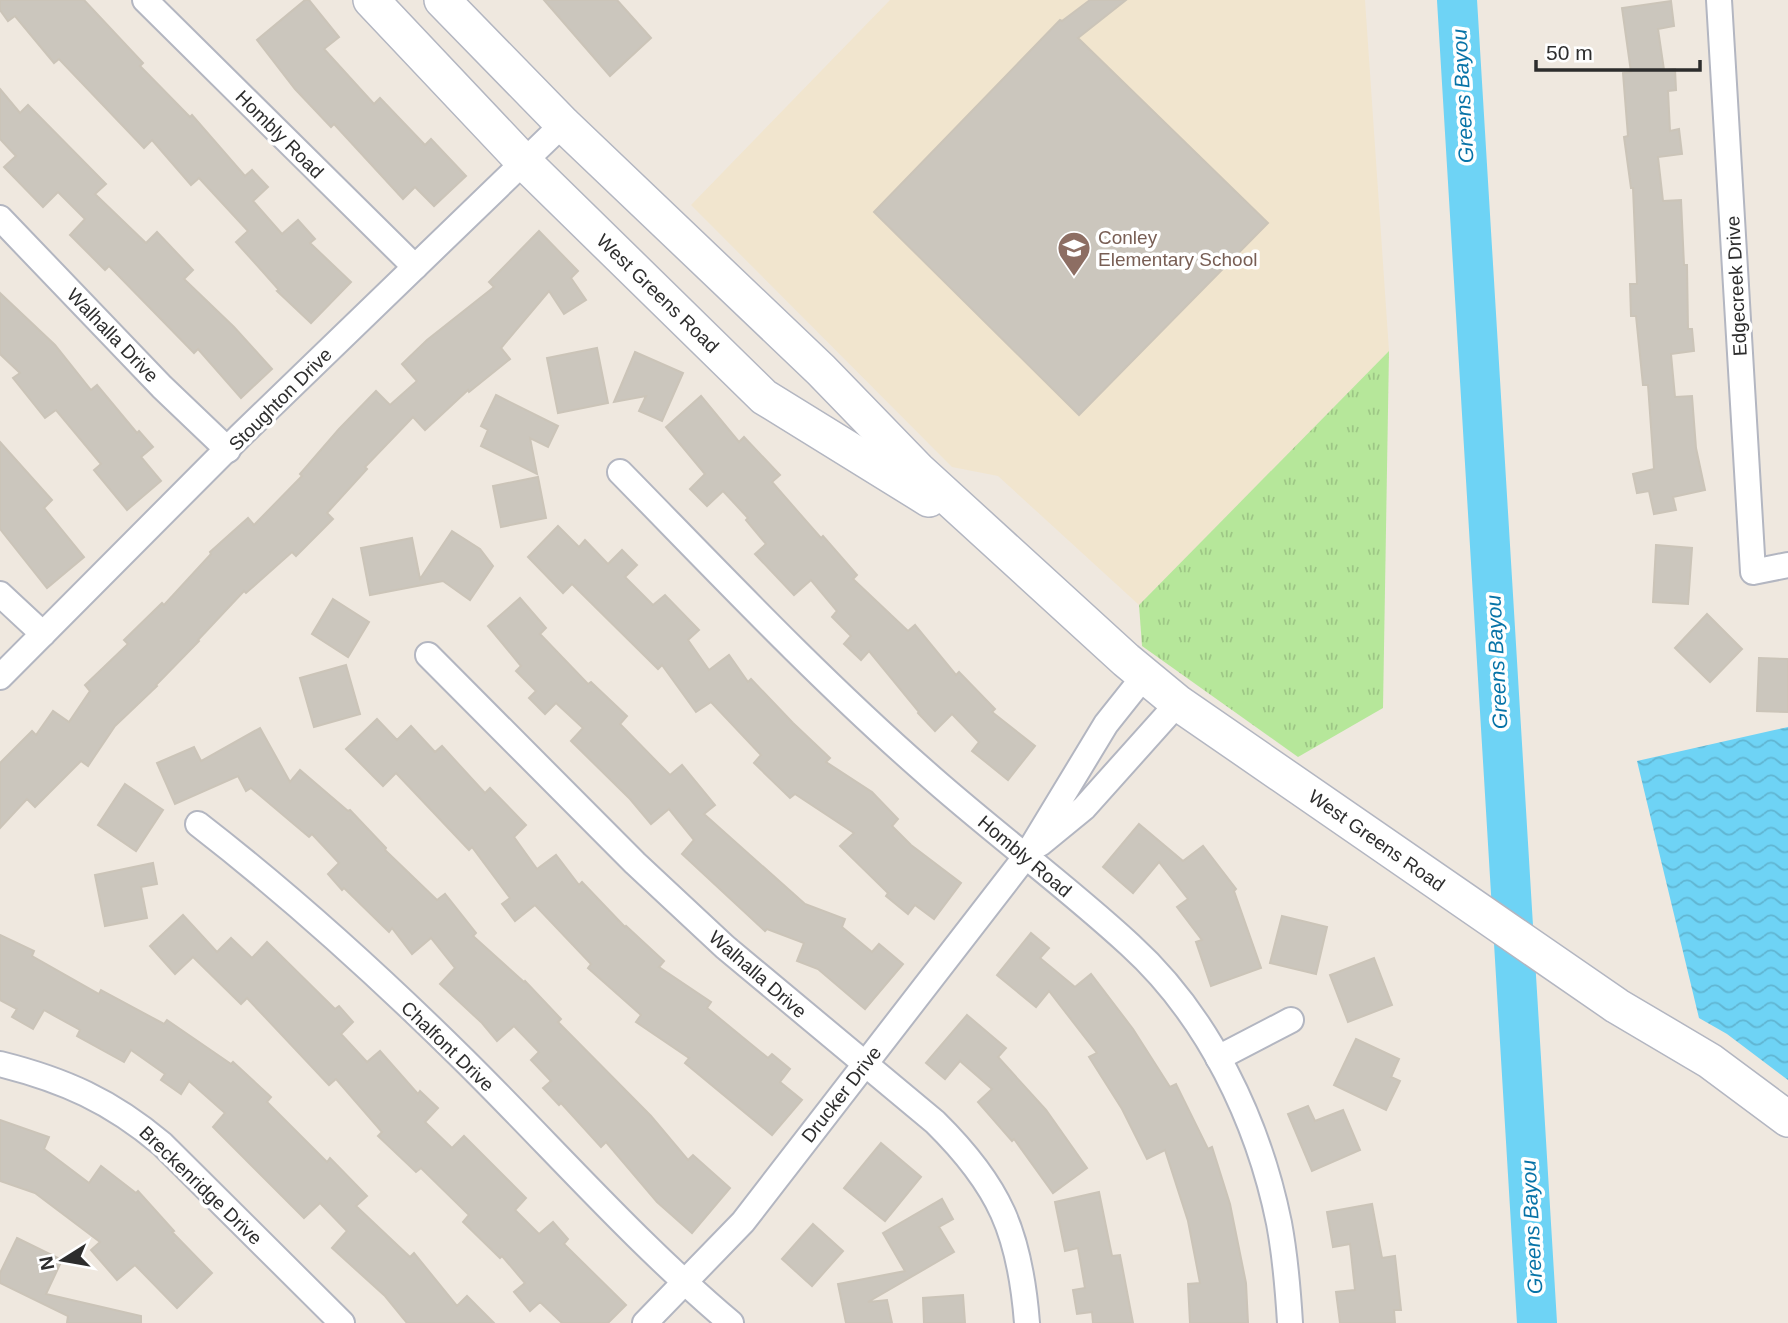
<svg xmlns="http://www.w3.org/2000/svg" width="1788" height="1323" font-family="Arial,sans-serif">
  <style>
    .education { fill: #f1e5ce }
    .grass { fill: url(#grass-tufts) }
    .water { fill: url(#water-waves) }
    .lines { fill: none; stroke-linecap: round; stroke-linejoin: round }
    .river { stroke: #6ed3f5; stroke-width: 40 }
    .building { fill: #cbc6bd; stroke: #cbc4b8; stroke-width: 2 }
    .street-casing { stroke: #b3b6c1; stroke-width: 28 }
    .secondary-casing { stroke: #b3b6c1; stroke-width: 38 }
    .street { stroke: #fff; stroke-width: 24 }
    .secondary { stroke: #fff; stroke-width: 35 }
    .labels { text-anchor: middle; stroke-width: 7; stroke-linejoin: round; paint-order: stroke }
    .street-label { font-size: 19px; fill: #2d2d2d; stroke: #fff }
    .education-label { font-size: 19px; fill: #785e54; stroke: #fff; text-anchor: start }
    .water-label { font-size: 21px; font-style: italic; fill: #0773a7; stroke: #fff }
  </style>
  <defs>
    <pattern id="grass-tufts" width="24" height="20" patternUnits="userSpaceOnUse" patternTransform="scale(1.75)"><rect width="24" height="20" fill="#b6e79a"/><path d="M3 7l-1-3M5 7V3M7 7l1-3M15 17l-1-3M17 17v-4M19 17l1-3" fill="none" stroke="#9dc685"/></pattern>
    <pattern id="water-waves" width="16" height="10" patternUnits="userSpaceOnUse" patternTransform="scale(1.75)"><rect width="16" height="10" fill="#6ed3f5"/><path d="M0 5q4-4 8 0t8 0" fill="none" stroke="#60b5d2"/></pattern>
  </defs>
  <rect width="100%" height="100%" fill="#efe8df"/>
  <polygon class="education" points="890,0 1365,0 1389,351 1139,605 998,476 952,467 691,205"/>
  <polygon class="grass" points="1389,351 1383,708 1298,757 1142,646 1139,605"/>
  <polygon class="water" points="1788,727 1788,1080 1727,1034 1699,1018 1637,761"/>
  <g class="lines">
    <polyline class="river" points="1457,0 1537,1323"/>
  </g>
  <g class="building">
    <polygon points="0,0 84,0 143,63 140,66 190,117 192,115 245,176 252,170 268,187 253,201 282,234 298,220 315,239 310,243 351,282 311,323 277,291 279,290 236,242 248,231 199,178 191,185 152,140 144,148 59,59 54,63 15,16 8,21 0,10"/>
    <polygon points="305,0 309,0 339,37 324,49 374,104 380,98 425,145 431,139 466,176 434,206 415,187 403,199 334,124 331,127 295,89 257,40"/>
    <polygon points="544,0 617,0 651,38 610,76"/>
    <polygon points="1090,0 1126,0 1078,38 1268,223 1079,415 874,212 1060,20 1062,21"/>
    <polygon points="1671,1 1674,26 1658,29 1664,70 1675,69 1676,90 1668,91 1670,131 1679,129 1682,154 1658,157 1663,201 1681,200 1684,265 1687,265 1688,329 1692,329 1694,351 1671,354 1675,397 1692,396 1696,448 1705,490 1673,497 1676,510 1654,514 1649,491 1637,493 1633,474 1654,469 1648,385 1643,385 1636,316 1631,316 1630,284 1637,284 1633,188 1631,188 1624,137 1628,136 1623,73 1631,72 1622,8"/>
    <polygon points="0,89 20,113 28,105 106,184 95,194 146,243 157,232 193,270 184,279 234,327 272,369 241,398 198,349 194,353 109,266 105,270 70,235 85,219 58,192 43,207 4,167 16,156 0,139"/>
    <polygon points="539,231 578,271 571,278 586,300 564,314 549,291 501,348 510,359 469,392 468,390 425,430 413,417 365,467 367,469 327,513 333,519 296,556 292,552 246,593 244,591 198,640 199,641 156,685 157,686 115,726 88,766 81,761 35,807 27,799 0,828 0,763 32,731 36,735 53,711 69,722 90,691 85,685 128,644 124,640 162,603 164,605 211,554 210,552 248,518 254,525 302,476 300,474 339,429 376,391 390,405 417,381 402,364 427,340 494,287 489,282"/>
    <polygon points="0,293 55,345 91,390 97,385 137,433 139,431 153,447 141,457 161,481 127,510 94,470 101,464 56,410 45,418 13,378 20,373 0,354"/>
    <polygon points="597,348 608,403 558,413 547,358"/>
    <polygon points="635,352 683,373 662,421 639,411 646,396 614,402"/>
    <polygon points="496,395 558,426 548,447 530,438 537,474 481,446 488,430 481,426"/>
    <polygon points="701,396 739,442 744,437 780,475 772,482 821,538 823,536 857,575 853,579 908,631 915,625 956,675 959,672 995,709 992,712 1035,746 1008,780 972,751 979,742 952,714 935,731 918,713 919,712 869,651 861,660 844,644 851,636 832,617 837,611 811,580 794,595 755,554 766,544 746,520 748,518 723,491 707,506 690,489 705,474 666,427"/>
    <polygon points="0,442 52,500 44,508 84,557 47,588 0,529"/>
    <polygon points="538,477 546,518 501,527 493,486"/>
    <polygon points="558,526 579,547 585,540 608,564 622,550 637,565 625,577 653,605 665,595 699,630 688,640 709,670 729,655 748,682 751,679 793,723 830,758 826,762 872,792 898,819 892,826 911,845 961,883 934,919 915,905 908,914 886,896 888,893 840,846 854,833 795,794 790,798 754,763 761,755 711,702 696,712 662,665 658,669 572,584 563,593 528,557"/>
    <polygon points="452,531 480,549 493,566 470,600 443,581 370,595 361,548 412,538 420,579"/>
    <polygon points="1656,545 1692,548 1688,604 1653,602"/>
    <polygon points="520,598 546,628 540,634 588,684 591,682 627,716 620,724 670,775 682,765 715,805 704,814 805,904 845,919 842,927 872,952 879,944 903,964 865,1009 818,969 797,961 804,943 767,929 765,931 682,854 694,840 669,809 651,824 630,799 571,741 583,728 556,703 545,714 529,698 536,691 516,671 521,666 488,626"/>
    <polygon points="333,599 369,622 348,657 312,634"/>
    <polygon points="1707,614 1742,649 1710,682 1675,648"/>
    <polygon points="1759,658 1788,659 1788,712 1757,711"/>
    <polygon points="346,665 360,714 314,727 300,678"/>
    <polygon points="377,719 397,740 411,726 435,752 442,746 485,793 490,788 526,825 514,837 537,869 556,855 579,885 582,882 625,927 626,926 664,961 659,967 711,1002 707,1008 768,1058 772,1054 790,1069 780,1082 802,1100 772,1135 685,1063 689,1058 636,1022 641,1015 588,968 591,964 535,905 515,921 502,904 510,898 472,847 469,850 396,773 383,786 346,749"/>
    <polygon points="260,728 290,782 300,770 348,811 350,810 386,848 385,850 437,900 445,894 476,933 473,936 524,982 525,981 561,1019 558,1022 651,1116 688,1160 693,1155 730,1188 692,1233 657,1202 606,1142 601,1147 561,1103 559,1105 543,1088 551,1081 531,1060 539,1052 514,1026 497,1041 482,1023 440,984 455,968 431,938 412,954 392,928 389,932 344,888 342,890 328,874 339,863 312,834 309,837 251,788 246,791 238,776 175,804 157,763 194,747 201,761"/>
    <polygon points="125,784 163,810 136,851 98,825"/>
    <polygon points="1139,824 1183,861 1203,846 1236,889 1234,891 1261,968 1211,986 1196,942 1202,940 1177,907 1188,899 1159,862 1133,893 1103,867"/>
    <polygon points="153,863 157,884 141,887 147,918 105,926 95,875"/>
    <polygon points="183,915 217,952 231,938 252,958 267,942 335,1009 339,1006 353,1022 341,1034 367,1062 380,1051 418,1094 420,1091 438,1108 425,1122 452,1148 464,1136 526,1198 515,1210 539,1234 553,1222 568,1239 564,1244 626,1305 608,1323 562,1323 540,1302 530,1311 514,1292 525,1283 502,1256 500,1258 463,1222 469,1215 421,1168 416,1172 378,1136 382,1132 336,1079 329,1085 247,998 241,1004 193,957 175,974 150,946"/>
    <polygon points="1282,916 1327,927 1316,974 1270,963"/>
    <polygon points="1031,933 1049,948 1040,958 1075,987 1091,974 1133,1029 1170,1087 1176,1084 1208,1149 1212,1147 1230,1204 1246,1283 1248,1323 1190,1323 1188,1284 1200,1283 1188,1221 1165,1150 1147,1159 1122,1109 1089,1057 1097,1053 1049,991 1036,1007 997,975"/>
    <polygon points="0,935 34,951 32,956 99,994 101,990 164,1024 167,1020 231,1064 233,1062 271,1097 267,1102 327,1162 330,1158 367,1196 356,1206 410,1257 414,1253 457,1306 467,1296 494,1323 407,1323 385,1296 332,1248 347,1231 320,1203 304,1218 213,1127 225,1113 189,1081 181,1094 161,1080 165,1074 131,1050 124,1062 77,1036 80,1030 44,1010 33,1029 12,1017 17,1009 0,1000"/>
    <polygon points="1374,958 1392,1005 1348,1022 1330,975"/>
    <polygon points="967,1015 1006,1048 998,1057 1046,1110 1087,1168 1053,1193 1014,1139 1012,1141 978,1102 992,1089 960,1061 945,1079 926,1063"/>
    <polygon points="1356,1039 1399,1059 1391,1077 1400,1081 1386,1110 1334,1085"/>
    <polygon points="1308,1106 1315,1121 1343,1110 1360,1150 1312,1171 1288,1114"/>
    <polygon points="0,1120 49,1137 44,1149 89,1183 101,1166 136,1193 138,1191 174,1231 172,1232 212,1273 177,1308 135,1265 117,1280 91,1250 100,1242 35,1193 0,1181"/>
    <polygon points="881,1143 921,1177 885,1221 844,1188"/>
    <polygon points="1099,1192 1112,1256 1120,1255 1133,1323 1093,1323 1092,1312 1077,1314 1073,1290 1085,1288 1078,1248 1065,1251 1055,1202"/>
    <polygon points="942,1199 953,1219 939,1227 954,1252 868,1302 887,1300 892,1323 846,1323 838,1284 905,1271 883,1233"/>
    <polygon points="1372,1204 1382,1258 1395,1256 1401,1310 1394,1310 1395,1323 1340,1323 1336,1292 1355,1290 1350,1244 1333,1247 1327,1212"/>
    <polygon points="813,1224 843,1251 812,1286 782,1259"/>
    <polygon points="17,1238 62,1260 46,1294 141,1316 141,1323 67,1323 68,1316 0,1283 0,1273"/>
    <polygon points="963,1295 965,1323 924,1323 923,1298"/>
  </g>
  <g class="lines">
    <defs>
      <g id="street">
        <polyline points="145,0 415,267"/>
        <polyline points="1719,0 1753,572 1788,565"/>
        <polyline points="0,218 162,387 228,450"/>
        <path d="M620,472C719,573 817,677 924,771C991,831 1064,884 1130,945C1208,1016 1258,1120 1279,1223C1285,1255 1288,1290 1290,1323"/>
        <polyline points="0,594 43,634"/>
        <path d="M428,655L635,863L725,947L935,1122C1000,1186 1020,1233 1027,1323"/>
        <polyline points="0,677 240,436 563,124"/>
        <path d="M198,824C291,896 379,976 463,1059C552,1147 635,1242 731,1323"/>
        <polyline points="1040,844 1084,808 1178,703"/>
        <polyline points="1218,1058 1291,1020"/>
        <path d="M0,1064C64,1080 111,1101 162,1144L342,1323"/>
        <polyline points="645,1323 743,1222 1026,856 1106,724 1145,675"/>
      </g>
      <g id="secondary">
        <polyline points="371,0 524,162 764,397 929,499"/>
        <polyline points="442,0 563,124 821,370 918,470 1126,660 1178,703 1617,1006 1710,1061 1788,1119"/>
      </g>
    </defs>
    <use href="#street" class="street-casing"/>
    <use href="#secondary" class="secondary-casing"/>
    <use href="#street" class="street"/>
    <use href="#secondary" class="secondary"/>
  </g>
  <defs>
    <symbol id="school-pin" viewBox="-11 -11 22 30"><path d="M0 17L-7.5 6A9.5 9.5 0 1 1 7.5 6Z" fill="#8d6e63" stroke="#fff"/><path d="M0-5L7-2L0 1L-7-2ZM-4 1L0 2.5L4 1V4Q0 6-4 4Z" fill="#fff"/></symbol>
  </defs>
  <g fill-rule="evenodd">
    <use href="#school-pin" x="1055" y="229" width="38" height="52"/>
  </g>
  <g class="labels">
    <g class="street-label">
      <text transform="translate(280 134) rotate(45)" y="7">Hombly Road</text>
      <text transform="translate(1736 286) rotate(-93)" y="7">Edgecreek Drive</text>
      <text transform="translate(658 293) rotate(44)" y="7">West Greens Road</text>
      <text transform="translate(113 335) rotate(46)" y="7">Walhalla Drive</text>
      <text transform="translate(280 399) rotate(-45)" y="7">Stoughton Drive</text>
      <text transform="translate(1377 840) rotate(35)" y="7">West Greens Road</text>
      <text transform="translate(1025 856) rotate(40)" y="7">Hombly Road</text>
      <text transform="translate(758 974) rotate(41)" y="7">Walhalla Drive</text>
      <text transform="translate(448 1046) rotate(44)" y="7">Chalfont Drive</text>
      <text transform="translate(841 1094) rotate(-52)" y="7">Drucker Drive</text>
      <text transform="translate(201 1185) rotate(44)" y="7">Breckenridge Drive</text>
    </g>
    <g class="education-label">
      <text x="1098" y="244">Conley<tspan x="1098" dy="22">Elementary School</tspan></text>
    </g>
    <g class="water-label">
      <text transform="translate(1463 96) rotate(-93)" y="7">Greens Bayou</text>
      <text transform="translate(1497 662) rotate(-93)" y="7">Greens Bayou</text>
      <text transform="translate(1532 1227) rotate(-93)" y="7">Greens Bayou</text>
    </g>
  </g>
  <g transform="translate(63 1260) rotate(259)" stroke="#ffffff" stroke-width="5" paint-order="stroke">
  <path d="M0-5L12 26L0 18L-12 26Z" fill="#2d2d2d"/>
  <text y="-10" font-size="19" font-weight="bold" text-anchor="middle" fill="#2d2d2d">N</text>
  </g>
  <path d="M1536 60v10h164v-10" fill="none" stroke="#2d2d2d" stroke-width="3.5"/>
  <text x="1546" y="60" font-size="21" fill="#2d2d2d" stroke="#ffffff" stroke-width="5" paint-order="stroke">50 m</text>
</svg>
